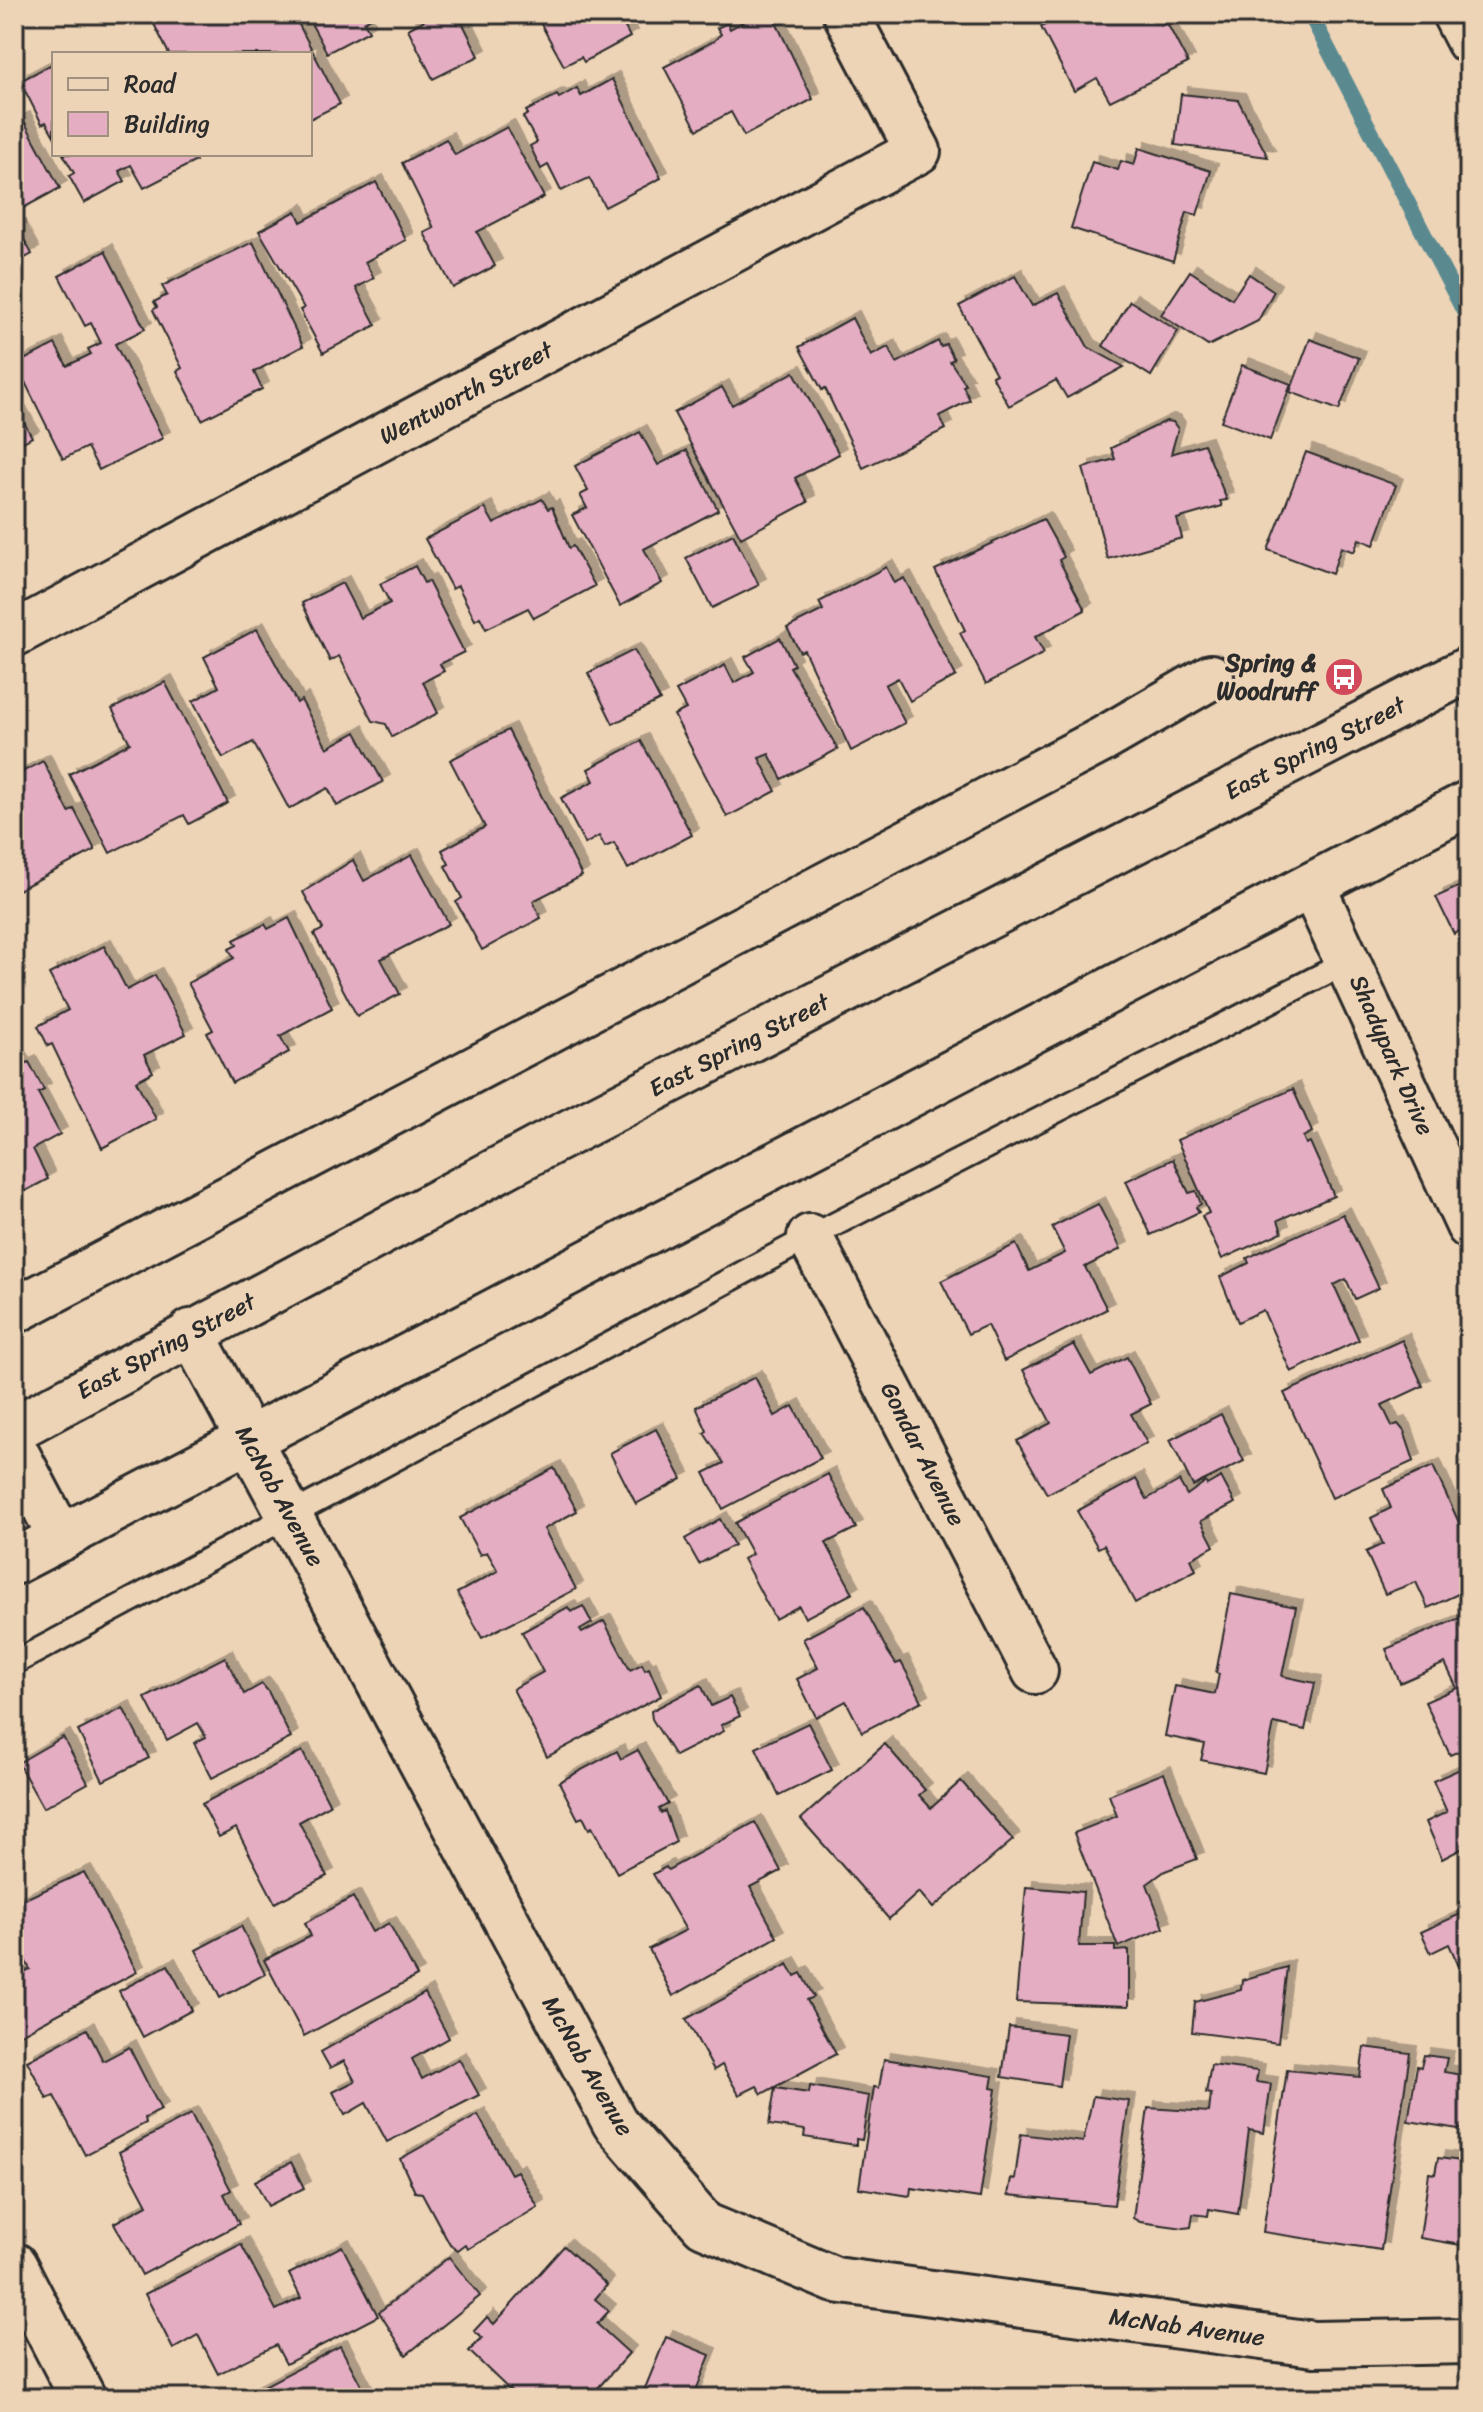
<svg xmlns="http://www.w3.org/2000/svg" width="1483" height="2412" font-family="Sriracha,sans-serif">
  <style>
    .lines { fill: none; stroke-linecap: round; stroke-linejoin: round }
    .stream { stroke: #5a8a90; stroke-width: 16 }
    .building { fill: #e4adc2; stroke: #2b2b2b; stroke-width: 2; filter: url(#shadow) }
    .service-casing { stroke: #2b2b2b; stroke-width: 28 }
    .minor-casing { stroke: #2b2b2b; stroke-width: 50 }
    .secondary-casing { stroke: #2b2b2b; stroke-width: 50 }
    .service { stroke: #eed4b6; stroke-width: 22 }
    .minor { stroke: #eed4b6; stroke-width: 44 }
    .secondary { stroke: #eed4b6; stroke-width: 44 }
    .labels { text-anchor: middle; stroke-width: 6; stroke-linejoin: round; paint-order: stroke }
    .street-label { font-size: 24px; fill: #2b2b2b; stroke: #eed4b6 }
    .poi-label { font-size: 24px; font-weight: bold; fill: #2b2b2b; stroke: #eed4b6; text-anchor: end }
  </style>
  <defs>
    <filter id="shadow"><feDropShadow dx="7" dy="-7" stdDeviation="0" flood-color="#0004"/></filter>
  </defs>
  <rect width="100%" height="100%" fill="#eed4b6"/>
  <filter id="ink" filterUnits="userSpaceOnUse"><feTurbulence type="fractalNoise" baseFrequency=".0125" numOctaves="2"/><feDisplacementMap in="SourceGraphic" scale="16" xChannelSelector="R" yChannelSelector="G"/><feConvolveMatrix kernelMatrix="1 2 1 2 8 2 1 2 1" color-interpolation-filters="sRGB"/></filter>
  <g filter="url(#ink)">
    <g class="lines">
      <polyline class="stream" points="1310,14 1469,321"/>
    </g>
    <g class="building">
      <polygon points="149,14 295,17 340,104 310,119 310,54 169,54"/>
      <polygon points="306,14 378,14 364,22 369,31 327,53"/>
      <polygon points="436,14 458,14 479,56 433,79 408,29"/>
      <polygon points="618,14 630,37 584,62 581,57 564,66 541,24 558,14"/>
      <polygon points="758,14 772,14 813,99 744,136 731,112 697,130 664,67 714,41 721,34 717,28 727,23 730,29"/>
      <polygon points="1065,14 1154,14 1161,26 1167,23 1188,63 1110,101 1097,78 1074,91 1041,27"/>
      <polygon points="54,63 54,136 46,122 42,124 20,81"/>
      <polygon points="612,79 661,178 605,207 589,178 561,191 548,165 541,169 530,146 537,142 523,117 528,114 526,111 557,95 559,98 577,88 581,96"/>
      <polygon points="1181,94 1238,100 1268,157 1175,145"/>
      <polygon points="23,119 60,188 14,213 14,123"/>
      <polygon points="507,127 544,197 477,232 495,266 453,288 424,233 434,228 402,163 446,139 455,155"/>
      <polygon points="1139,148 1211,171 1197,215 1187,212 1173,261 1071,228 1092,162 1118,170 1121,161 1134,165"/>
      <polygon points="63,154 192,154 196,161 144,188 131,165 119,171 125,181 84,203 69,176 74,173"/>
      <polygon points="376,182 406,240 365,262 374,278 356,288 376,325 323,353 300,310 304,308 259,231 296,211 301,222"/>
      <polygon points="14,221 32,254 14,264"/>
      <polygon points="253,242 303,346 254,372 262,389 202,420 177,371 182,368 153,310 157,307 154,302 167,295 162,286"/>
      <polygon points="105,251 145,329 115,344 163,438 99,470 87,447 63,459 16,364 55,344 67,366 91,354 88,349 101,343 91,323 85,326 59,276"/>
      <polygon points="1190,271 1232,299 1249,274 1274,291 1258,321 1208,346 1161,315"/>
      <polygon points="1015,276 1032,306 1058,293 1088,347 1124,367 1067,398 1056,380 1009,406 992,376 996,374 959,306"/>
      <polygon points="1130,301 1178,331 1151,376 1103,346"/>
      <polygon points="852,318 871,356 888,347 897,363 938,341 941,347 946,344 954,359 950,361 966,385 963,386 970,400 939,416 946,429 863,468 825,388 822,390 799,347"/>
      <polygon points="1310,339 1359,358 1339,410 1290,392"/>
      <polygon points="1242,365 1291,384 1270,440 1221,421"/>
      <polygon points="794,372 839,454 795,478 808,502 741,538 674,413 722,387 732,405"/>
      <polygon points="14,404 32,437 14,447"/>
      <polygon points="1166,421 1173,422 1178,429 1171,454 1204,444 1227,500 1220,501 1222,506 1177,519 1182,538 1108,559 1083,468 1115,459 1111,448"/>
      <polygon points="640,432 658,465 687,450 718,510 644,549 662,583 620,606 572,515 587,508 580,495 588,491 575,466"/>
      <polygon points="1306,452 1396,485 1374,545 1359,539 1354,552 1341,547 1332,574 1268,550"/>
      <polygon points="542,499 548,509 552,507 569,548 573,546 595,586 534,618 528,608 486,629 480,617 475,620 458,586 452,589 425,539 485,508 494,524"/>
      <polygon points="1043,519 1064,557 1059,560 1085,610 1035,637 1044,653 986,684 960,633 965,630 935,570"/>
      <polygon points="733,534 759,585 712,608 686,558"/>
      <polygon points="415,566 424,583 428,581 464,652 440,664 444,671 423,682 438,713 392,737 386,724 373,721 339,656 330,661 302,603 342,583 360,618 390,603 380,584"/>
      <polygon points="886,567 894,583 904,578 956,676 910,701 898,678 885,685 905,723 851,751 804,650 800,652 787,628 823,610 819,602"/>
      <polygon points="257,629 297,703 301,700 327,748 356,732 383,782 337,806 328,788 289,809 253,742 223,758 193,701 219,687 204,657"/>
      <polygon points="780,638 794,665 790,667 838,749 782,779 769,754 759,758 776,791 727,817 674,715 686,709 676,691 725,665 734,683 754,672 745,657"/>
      <polygon points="634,650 660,700 613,724 588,673"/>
      <polygon points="165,682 228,803 189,824 184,815 110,853 69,774 130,743 112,709"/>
      <polygon points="508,730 582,876 533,901 541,918 482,950 456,902 462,898 445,866 449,864 442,850 485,827 450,760"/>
      <polygon points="641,741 692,835 628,869 614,843 605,847 599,836 585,844 561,798 594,781 588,769"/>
      <polygon points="43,761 69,812 74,809 95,850 14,892 14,776"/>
      <polygon points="412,855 449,924 381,959 400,994 357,1016 314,934 323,929 303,892 353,860 364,881"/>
      <polygon points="1469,882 1469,950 1459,931 1454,934 1436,897"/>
      <polygon points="289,918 332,1008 280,1036 289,1052 232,1083 207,1033 213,1030 188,983 234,958 229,949 237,945 234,940 265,924 268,929"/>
      <polygon points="104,946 127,990 155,975 186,1034 144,1055 153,1072 136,1081 156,1119 102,1148 52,1044 48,1046 38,1026 68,1010 49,974"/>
      <polygon points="14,1053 23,1065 29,1062 44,1090 38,1093 60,1134 33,1149 48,1179 14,1197"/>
      <polygon points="1293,1089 1312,1132 1303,1137 1306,1144 1310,1142 1334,1196 1278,1220 1282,1232 1222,1259 1202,1216 1209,1213 1177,1140"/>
      <polygon points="1173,1159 1189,1193 1196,1191 1201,1204 1196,1207 1199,1212 1151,1235 1126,1181"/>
      <polygon points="1098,1204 1121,1249 1085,1267 1107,1309 1004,1361 987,1325 968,1334 941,1281 1016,1244 1029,1271 1065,1253 1052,1227"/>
      <polygon points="1343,1214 1379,1288 1355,1299 1346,1279 1334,1285 1359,1340 1291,1372 1263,1310 1238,1322 1220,1277 1249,1263 1247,1258"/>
      <polygon points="1402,1340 1423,1386 1382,1405 1392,1426 1398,1424 1404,1431 1414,1461 1332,1498 1284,1393"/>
      <polygon points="1074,1344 1091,1375 1127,1357 1151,1404 1131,1414 1147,1443 1047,1494 1017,1441 1051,1423 1023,1370"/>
      <polygon points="755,1377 775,1416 793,1406 821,1458 723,1509 704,1473 724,1463 704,1433 707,1431 696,1407"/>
      <polygon points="1221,1414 1244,1461 1193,1486 1170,1440"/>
      <polygon points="656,1429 682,1479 636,1504 610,1453"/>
      <polygon points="1433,1466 1462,1529 1469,1525 1469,1589 1428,1608 1416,1582 1385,1594 1366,1552 1383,1544 1371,1518 1391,1508 1383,1489"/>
      <polygon points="554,1468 577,1511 544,1529 576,1589 482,1638 457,1593 498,1571 487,1552 480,1555 460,1518"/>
      <polygon points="828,1474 856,1528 826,1543 853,1593 805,1618 799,1606 775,1619 743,1559 752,1554 735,1523"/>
      <polygon points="1221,1477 1235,1503 1201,1521 1214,1546 1191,1559 1196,1570 1135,1603 1104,1545 1098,1548 1077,1511 1136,1479 1147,1499 1179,1481 1187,1495 1205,1482 1207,1485"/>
      <polygon points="720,1519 734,1545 699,1564 685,1539"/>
      <polygon points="1231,1594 1296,1607 1282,1676 1315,1683 1305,1730 1274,1723 1264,1773 1201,1760 1205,1744 1165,1736 1175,1686 1215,1694 1219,1674 1216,1673"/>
      <polygon points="583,1606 592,1623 580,1630 582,1633 604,1621 630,1670 642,1664 645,1670 649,1668 661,1696 547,1757 513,1689 543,1672 522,1632 568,1607 571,1612"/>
      <polygon points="864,1607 888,1652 896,1664 901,1662 922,1701 862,1732 846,1701 816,1717 797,1679 818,1668 803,1639"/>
      <polygon points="1469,1614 1469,1747 1450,1755 1425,1702 1457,1688 1445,1663 1400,1683 1386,1649"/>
      <polygon points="225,1657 244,1694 262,1684 268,1691 291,1738 212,1778 194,1743 206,1737 198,1723 167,1740 145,1698"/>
      <polygon points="701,1685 711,1706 730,1697 740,1716 721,1725 724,1731 675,1756 652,1719 651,1711"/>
      <polygon points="123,1708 149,1758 103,1781 78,1731"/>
      <polygon points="808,1723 832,1770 779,1796 756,1748"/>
      <polygon points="63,1737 88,1783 43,1808 18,1763"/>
      <polygon points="885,1744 925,1790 919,1795 931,1808 961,1781 1013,1840 933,1908 919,1892 889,1919 801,1819"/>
      <polygon points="638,1750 668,1804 659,1809 661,1813 665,1811 676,1842 617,1873 592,1827 589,1829 583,1817 578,1819 559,1782 617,1751 621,1759"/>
      <polygon points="302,1751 330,1805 299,1822 327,1876 275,1903 236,1828 219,1837 202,1804"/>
      <polygon points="1469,1765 1469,1861 1463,1848 1442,1859 1426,1822 1447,1812 1433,1781"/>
      <polygon points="1164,1773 1197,1859 1165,1871 1147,1884 1164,1928 1118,1947 1074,1833 1117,1816 1109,1795"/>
      <polygon points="755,1822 781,1871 750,1887 777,1937 673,1996 649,1949 686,1930 653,1874 666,1867 668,1870"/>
      <polygon points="84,1872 137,1972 15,2037 14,1977 30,1969 20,1951 14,1954 14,1904"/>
      <polygon points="1026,1887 1083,1892 1079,1946 1115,1946 1115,1951 1129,1950 1129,2006 1016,2002"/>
      <polygon points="353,1897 372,1932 389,1923 417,1976 304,2036 264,1960 311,1936 305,1923"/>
      <polygon points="1469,1910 1469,1970 1462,1973 1449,1944 1431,1953 1421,1932"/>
      <polygon points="241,1926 265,1974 220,1998 196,1950"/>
      <polygon points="788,1964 795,1976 801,1973 814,1997 807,2000 836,2054 762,2094 757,2086 739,2095 722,2065 714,2070 686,2019"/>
      <polygon points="168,1965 192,2010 143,2037 119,1991"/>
      <polygon points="1287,1967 1278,2043 1192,2032 1195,2002 1241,1990 1242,1980"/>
      <polygon points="425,1993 449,2038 412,2059 422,2079 459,2059 479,2095 387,2142 366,2103 345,2115 333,2092 355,2081 344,2061 330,2068 321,2052"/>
      <polygon points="1009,2027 1066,2034 1059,2086 1002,2077"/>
      <polygon points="87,2029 103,2061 129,2047 161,2110 145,2118 146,2123 85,2155 54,2096 47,2099 27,2061"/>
      <polygon points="1364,2047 1410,2053 1381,2250 1263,2232 1287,2070 1360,2077"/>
      <polygon points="1424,2055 1447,2058 1444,2072 1469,2076 1465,2130 1408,2121 1417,2066 1421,2067"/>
      <polygon points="884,2059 993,2076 991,2088 996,2089 980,2198 911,2188 910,2196 859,2188 874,2087 879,2088"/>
      <polygon points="1211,2065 1258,2071 1256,2082 1271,2084 1264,2133 1249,2130 1238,2214 1209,2209 1208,2216 1193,2214 1191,2227 1184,2228 1140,2222 1133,2218 1148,2108 1209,2112 1211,2094 1206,2093"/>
      <polygon points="810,2086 869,2096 862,2140 856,2139 856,2145 804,2137 805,2130 769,2125 775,2088 809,2093"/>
      <polygon points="1093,2096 1129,2101 1114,2205 1008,2195 1011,2178 1015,2179 1021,2134 1083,2142"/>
      <polygon points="191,2114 231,2190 224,2194 239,2224 142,2275 114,2223 147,2205 119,2152"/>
      <polygon points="478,2115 511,2174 517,2171 538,2207 468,2249 466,2245 458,2251 450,2245 422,2193 415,2192 400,2159"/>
      <polygon points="1438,2158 1469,2162 1469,2237 1462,2236 1461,2245 1420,2238 1429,2173 1435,2174"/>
      <polygon points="291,2162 304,2188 268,2206 255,2181"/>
      <polygon points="241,2244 276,2310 301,2298 289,2274 342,2246 378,2316 286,2364 276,2345 218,2374 198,2335 173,2349 145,2294"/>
      <polygon points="564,2246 607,2285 595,2299 609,2311 597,2324 629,2353 589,2398 518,2398 469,2351 482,2338 474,2331 487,2317 494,2324"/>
      <polygon points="449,2257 480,2296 406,2355 379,2312"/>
      <polygon points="666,2337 710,2355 693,2398 641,2398"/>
      <polygon points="340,2346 368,2398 249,2398 247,2395"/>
    </g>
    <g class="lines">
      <defs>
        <polyline id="service" points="14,1663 810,1237 1349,961"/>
        <g id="minor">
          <polyline points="14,634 918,151 846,14"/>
          <polyline points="1312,885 1469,1226"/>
          <polyline points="810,1237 1035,1671"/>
          <polyline points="14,1311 1102,740 1211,677"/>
          <polyline points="191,1332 615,2123 704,2225 835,2280 1314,2344 1469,2341"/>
          <polyline points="14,2265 83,2398"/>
        </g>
        <g id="secondary">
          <polyline points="1455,14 1469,41"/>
          <polyline points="14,1429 541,1147 1469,669"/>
          <polyline points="14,1449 61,1538"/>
          <polyline points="14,1562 1469,803"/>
        </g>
      </defs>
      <use href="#service" class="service-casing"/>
      <use href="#minor" class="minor-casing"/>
      <use href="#secondary" class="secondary-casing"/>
      <use href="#service" class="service"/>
      <use href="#minor" class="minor"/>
      <use href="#secondary" class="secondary"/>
    </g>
  </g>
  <defs>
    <symbol id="bus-disc" viewBox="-11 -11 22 22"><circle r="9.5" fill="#d1495b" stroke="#eed4b6"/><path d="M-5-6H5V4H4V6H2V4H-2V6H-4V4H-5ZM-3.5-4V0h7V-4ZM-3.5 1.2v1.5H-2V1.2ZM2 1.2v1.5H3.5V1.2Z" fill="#fff"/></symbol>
  </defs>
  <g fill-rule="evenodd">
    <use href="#bus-disc" x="1322" y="655" width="44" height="44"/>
  </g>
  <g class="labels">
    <g class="street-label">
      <text transform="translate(466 393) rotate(-28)" y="8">Wentworth Street</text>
      <text transform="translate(1315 748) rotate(-27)" y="8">East Spring Street</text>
      <text transform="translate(739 1045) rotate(-27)" y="8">East Spring Street</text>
      <text transform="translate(1392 1055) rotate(66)" y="8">Shadypark Drive</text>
      <text transform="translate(166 1346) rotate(-28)" y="8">East Spring Street</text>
      <text transform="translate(923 1454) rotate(63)" y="8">Gondar Avenue</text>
      <text transform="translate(280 1496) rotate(61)" y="8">McNab Avenue</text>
      <text transform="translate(588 2066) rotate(60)" y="8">McNab Avenue</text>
      <text transform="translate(1187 2327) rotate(8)" y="8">McNab Avenue</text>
    </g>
    <g class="poi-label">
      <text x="1316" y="671">Spring &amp;<tspan x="1316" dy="28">Woodruff</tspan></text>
    </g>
  </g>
  <rect width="1483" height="2412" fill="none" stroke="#eed4b6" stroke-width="48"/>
  <rect x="24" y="24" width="1435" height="2364" fill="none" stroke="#2b2b2b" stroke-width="3" filter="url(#ink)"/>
  <rect x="52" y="52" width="260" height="104" fill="#eed4b6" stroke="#a0907e" stroke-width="2"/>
  <rect x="68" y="78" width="40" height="12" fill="#eed4b6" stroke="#a0907e" stroke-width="2"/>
  <text x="124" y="92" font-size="24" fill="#2b2b2b">Road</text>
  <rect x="68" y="112" width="40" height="24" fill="#e4adc2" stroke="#a0907e" stroke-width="2"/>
  <text x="124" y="132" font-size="24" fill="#2b2b2b">Building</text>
</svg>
